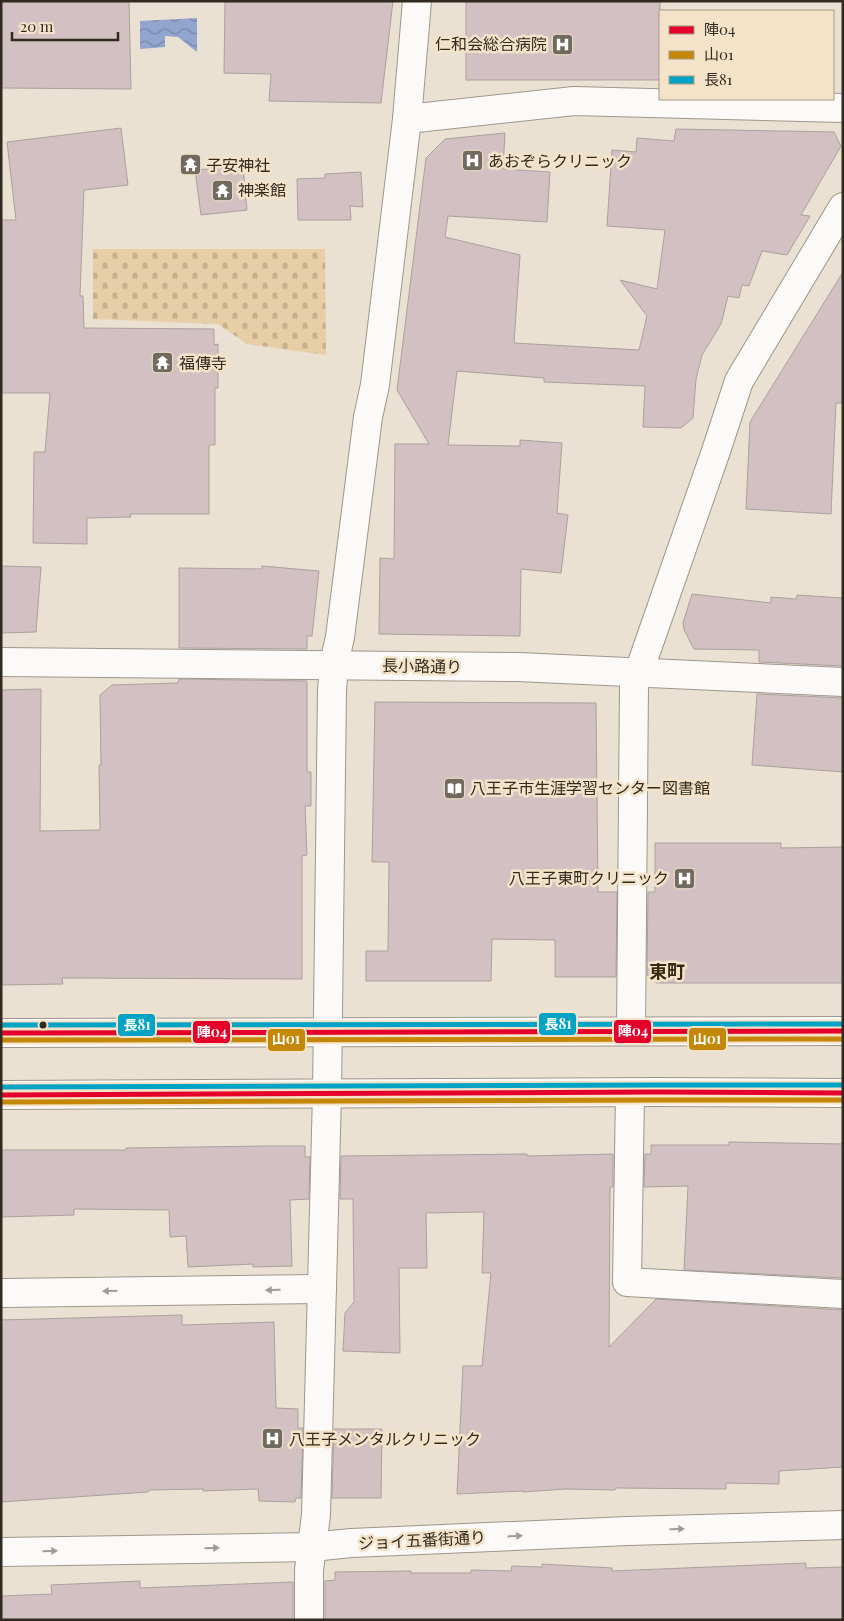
<svg xmlns="http://www.w3.org/2000/svg" width="844" height="1621" font-family="'Playfair Display','Noto Sans JP',serif">
  <style>
    .cemetery { fill: url(#cemetery-stones) }
    .water { fill: url(#water-waves) }
    .building { fill: #d2c0c2; stroke: #aaa19d }
    .lines { fill: none; stroke-linecap: round; stroke-linejoin: round }
    .minor-casing { stroke: #9e968b; stroke-width: 30 }
    .tertiary-casing { stroke: #9e968b; stroke-width: 30 }
    .minor { stroke: #fcfaf8; stroke-width: 28 }
    .tertiary { stroke: #fcfaf8; stroke-width: 28 }
    .bus-1-casing { stroke: #f4e3c8; stroke-width: 9 }
    .bus-2-casing { stroke: #f4e3c8; stroke-width: 9 }
    .bus-3-casing { stroke: #f4e3c8; stroke-width: 9 }
    .bus-1 { stroke: #e4002b; stroke-width: 5 }
    .bus-2 { stroke: #c58708; stroke-width: 5 }
    .bus-3 { stroke: #02a3c5; stroke-width: 5 }
    .oneway { fill: #a09c96 }
    .bus-dot { fill: #302a1f; stroke: #f4e3c8; stroke-width: 2 }
    .labels { text-anchor: middle; stroke-width: 5; stroke-linejoin: round; paint-order: stroke }
    .poi-label { font-size: 16px; fill: #302a1f; stroke: #f4e3c8; text-anchor: start }
    .street-label { font-size: 16px; fill: #302a1f; stroke: #f4e3c8 }
    .neighbourhood-label { font-size: 18px; font-weight: bold; fill: #372913; stroke: #f4e3c8 }
    .line-badge { stroke: #f4e3c8; stroke-width: 2 }
    .badge-label { font-size: 14px; text-anchor: middle; font-weight: bold; fill: #fff }
  </style>
  <defs>
    <pattern id="cemetery-stones" width="16" height="16" patternUnits="userSpaceOnUse" patternTransform="scale(1.25)"><rect width="16" height="16" fill="#e7cea7"/><path d="M2 7V4a2 2 0 0 1 4 0v3zM10 15v-3a2 2 0 0 1 4 0v3z" fill="#c6b18f"/></pattern>
    <pattern id="water-waves" width="16" height="10" patternUnits="userSpaceOnUse" patternTransform="scale(1.25)"><rect width="16" height="10" fill="#92a5ce"/><path d="M0 5q4-4 8 0t8 0" fill="none" stroke="#7887a7"/></pattern>
  </defs>
  <rect width="100%" height="100%" fill="#eae1d2"/>
  <polygon class="cemetery" points="93,249 325,249 326,355 247,344 218,324 93,319"/>
  <polygon class="water" points="197,18 197,52 178,37 165,36 165,47 140,49 140,21"/>
  <g class="building">
    <polygon points="1,1 129,1 131,89 1,88"/>
    <polygon points="225,1 393,1 381,103 269,101 271,74 224,73"/>
    <rect x="466" y="1" width="194" height="79"/>
    <polygon points="121,128 128,185 84,190 80,296 83,296 84,328 214,329 214,345 218,344 218,388 215,388 215,445 209,445 209,514 130,514 131,517 87,518 87,544 33,543 34,452 45,452 50,393 1,393 1,220 16,220 7,142"/>
    <polygon points="676,129 834,132 841,146 801,215 810,216 787,255 762,251 749,286 742,285 739,298 728,296 721,324 702,355 696,379 693,418 681,428 643,427 645,386 544,382 544,378 457,371 448,445 520,446 520,440 562,443 557,513 568,515 561,573 521,569 520,636 379,634 380,558 394,559 395,444 429,444 397,390 426,158 445,139 505,133 503,169 550,172 547,222 448,216 445,237 520,255 514,343 639,350 647,316 620,280 657,289 665,230 607,226 612,150 636,152 637,138 674,141"/>
    <polygon points="243,166 247,210 201,215 195,170"/>
    <polygon points="361,172 363,207 350,206 351,220 298,220 297,179 325,178 325,174"/>
    <polygon points="843,272 843,403 836,403 831,514 746,509 750,422"/>
    <polygon points="1,566 41,567 36,632 1,633"/>
    <polygon points="262,566 319,571 312,636 307,636 307,649 179,648 179,568 262,569"/>
    <polygon points="692,594 771,603 771,597 796,599 797,595 843,598 843,666 759,662 759,650 694,649 684,630 683,623"/>
    <polygon points="179,679 307,681 307,772 311,772 311,806 305,806 307,855 302,856 302,979 62,978 63,984 1,985 1,690 41,689 40,831 100,830 99,765 101,765 100,695 112,685 178,683"/>
    <polygon points="757,694 843,698 843,772 752,765"/>
    <polygon points="375,702 596,703 598,892 617,892 616,977 555,977 555,940 492,939 491,981 366,981 366,951 388,951 389,862 372,862"/>
    <polygon points="655,843 781,843 781,848 843,847 843,983 656,983 656,976 647,976 648,892 655,892"/>
    <polygon points="729,1142 843,1144 843,1278 684,1270 688,1186 644,1187 645,1154 651,1154 651,1145 729,1145"/>
    <polygon points="267,1146 305,1146 305,1157 310,1157 309,1199 290,1200 292,1266 253,1267 253,1264 188,1267 186,1236 170,1237 169,1210 74,1209 74,1215 1,1217 1,1150 126,1150 126,1148"/>
    <polygon points="527,1154 527,1156 613,1154 613,1187 610,1187 609,1347 656,1299 843,1310 843,1467 779,1471 779,1484 726,1483 726,1489 616,1488 615,1490 566,1489 523,1492 523,1491 457,1494 463,1366 482,1366 491,1273 482,1273 484,1212 426,1213 427,1268 399,1268 400,1353 343,1351 345,1313 354,1302 353,1199 340,1199 341,1156"/>
    <polygon points="182,1315 182,1325 274,1322 276,1408 298,1409 298,1428 303,1428 301,1498 296,1498 295,1502 259,1501 258,1489 203,1491 203,1489 149,1490 148,1492 1,1502 1,1320"/>
    <polygon points="334,1429 382,1429 381,1498 332,1498"/>
    <polygon points="806,1563 806,1568 843,1567 843,1620 325,1620 325,1581 335,1580 335,1572 411,1571 411,1573 471,1573 471,1570 511,1571 512,1566 542,1567 542,1564 612,1568 612,1571"/>
    <polygon points="140,1581 140,1588 293,1582 293,1620 1,1620 1,1596 52,1594 51,1585"/>
  </g>
  <g class="lines">
    <defs>
      <g id="minor">
        <polyline points="407,119 574,101 843,108"/>
        <polyline points="1,662 518,667 843,682"/>
        <polyline points="631,1031 634,686 716,451 739,381 843,207"/>
        <polyline points="630,1093 627,1282 843,1294"/>
        <polyline points="1,1293 322,1289"/>
        <polyline points="1,1552 312,1547 351,1543 628,1531 843,1525"/>
        <polyline points="309,1620 309,1570 316,1515 327,1094 332,691 334,664 340,637 368,417 375,385 407,119 417,1"/>
      </g>
      <g id="tertiary">
        <polyline points="1,1033 843,1031"/>
        <polyline points="1,1095 656,1092 843,1093"/>
      </g>
    </defs>
    <use href="#minor" class="minor-casing"/>
    <use href="#tertiary" class="tertiary-casing"/>
    <use href="#minor" class="minor"/>
    <use href="#tertiary" class="tertiary"/>
    <defs>
      <g id="bus-1">
        <polyline points="1,1033 843,1031"/>
        <polyline points="1,1095 656,1092 843,1093"/>
      </g>
      <g id="bus-2">
        <polyline points="1,1040 843,1039"/>
        <polyline points="1,1102 656,1100 843,1100"/>
      </g>
      <g id="bus-3">
        <polyline points="1,1025 843,1024"/>
        <polyline points="1,1087 656,1085 843,1085"/>
      </g>
    </defs>
    <use href="#bus-1" class="bus-1-casing"/>
    <use href="#bus-2" class="bus-2-casing"/>
    <use href="#bus-3" class="bus-3-casing"/>
    <use href="#bus-1" class="bus-1"/>
    <use href="#bus-2" class="bus-2"/>
    <use href="#bus-3" class="bus-3"/>
  </g>
  <defs><path id="oneway-solid" d="M-6-.8H1V-3.2L6.5 0L1 3.2V.8H-6Z" transform="scale(1.25)"/></defs>
  <g class="oneway">
    <use href="#oneway-solid" transform="translate(273 1290) rotate(179)"/>
    <use href="#oneway-solid" transform="translate(110 1291) rotate(179)"/>
    <use href="#oneway-solid" transform="translate(677 1529) rotate(-1)"/>
    <use href="#oneway-solid" transform="translate(515 1536) rotate(-3)"/>
    <use href="#oneway-solid" transform="translate(212 1548) rotate(-1)"/>
    <use href="#oneway-solid" transform="translate(50 1551) rotate(-1)"/>
  </g>
  <defs>
    <symbol id="hospital-square" viewBox="-11 -11 22 22"><rect x="-9" y="-9" width="18" height="18" rx="4" fill="#716a5e" stroke="#f4e3c8"/><path d="M-5-5h3v3.5h4V-5h3V5h-3V1.5h-4V5h-3Z" fill="#fff"/></symbol>
    <symbol id="temple-square" viewBox="-11 -11 22 22"><rect x="-9" y="-9" width="18" height="18" rx="4" fill="#716a5e" stroke="#f4e3c8"/><path d="M0-6L5-2H3V0L6.5 2.5H4V6H1.5V3h-3V6H-4V2.5H-6.5L-3 0V-2H-5Z" fill="#fff"/></symbol>
    <symbol id="library-square" viewBox="-11 -11 22 22"><rect x="-9" y="-9" width="18" height="18" rx="4" fill="#716a5e" stroke="#f4e3c8"/><path d="M-6-4Q-3-5.5-.7-3.5V5Q-3 3-6 4ZM6-4Q3-5.5 .7-3.5V5Q3 3 6 4Z" fill="#fff"/></symbol>
  </defs>
  <g fill-rule="evenodd">
    <use href="#hospital-square" x="550" y="32" width="25" height="25"/>
    <use href="#hospital-square" x="460" y="148" width="25" height="25"/>
    <use href="#temple-square" x="178" y="152" width="25" height="25"/>
    <use href="#temple-square" x="210" y="178" width="25" height="25"/>
    <use href="#temple-square" x="150" y="350" width="25" height="25"/>
    <use href="#library-square" x="442" y="776" width="25" height="25"/>
    <use href="#hospital-square" x="672" y="866" width="25" height="25"/>
    <use href="#hospital-square" x="260" y="1426" width="25" height="25"/>
  </g>
  <circle class="bus-dot" cx="43" cy="1025" r="4.5"/>
  <g class="labels">
    <g class="poi-label">
      <text x="547" y="50" text-anchor="end">仁和会総合病院</text>
      <text x="488" y="167">あおぞらクリニック</text>
      <text x="206" y="171">子安神社</text>
      <text x="238" y="196">神楽館</text>
      <text x="179" y="369">福傳寺</text>
      <text x="470" y="794">八王子市生涯学習センター図書館</text>
      <text x="669" y="884" text-anchor="end">八王子東町クリニック</text>
      <text x="289" y="1445">八王子メンタルクリニック</text>
    </g>
    <g class="street-label">
      <text transform="translate(422 666) rotate(1)" y="6">長小路通り</text>
      <text transform="translate(422 1540) rotate(-3)" y="6">ジョイ五番街通り</text>
    </g>
    <g class="neighbourhood-label">
      <text x="667" y="978">東町</text>
    </g>
  </g>
  <g class="line-badge">
    <rect x="538" y="1012" width="39" height="24" rx="5" fill="#02a3c5"/>
    <rect x="117" y="1013" width="39" height="24" rx="5" fill="#02a3c5"/>
    <rect x="613" y="1019" width="39" height="25" rx="5" fill="#e4002b"/>
    <rect x="192" y="1020" width="39" height="24" rx="5" fill="#e4002b"/>
    <rect x="688" y="1027" width="39" height="24" rx="5" fill="#c58708"/>
    <rect x="267" y="1028" width="39" height="24" rx="5" fill="#c58708"/>
  </g>
  <g class="badge-label">
    <text x="558" y="1029">長81</text>
    <text x="137" y="1030">長81</text>
    <text x="633" y="1036">陣04</text>
    <text x="212" y="1037">陣04</text>
    <text x="707" y="1044">山01</text>
    <text x="286" y="1044">山01</text>
  </g>
  <rect width="844" height="1621" fill="none" stroke="#302a1f" stroke-width="5"/>
  <rect x="659" y="10" width="175" height="90" fill="#f4e3c8" stroke="#a69984"/>
  <rect x="669" y="26" width="25" height="8" fill="#e4002b" stroke="#a69984"/>
  <text x="704" y="35" font-size="15" fill="#302a1f">陣04</text>
  <rect x="669" y="51" width="25" height="8" fill="#c58708" stroke="#a69984"/>
  <text x="704" y="60" font-size="15" fill="#302a1f">山01</text>
  <rect x="669" y="76" width="25" height="8" fill="#02a3c5" stroke="#a69984"/>
  <text x="704" y="85" font-size="15" fill="#302a1f">長81</text>
  <path d="M12 32v8h106v-8" fill="none" stroke="#302a1f" stroke-width="2.5"/>
  <text x="20" y="32" font-size="15" fill="#302a1f" stroke="#f4e3c8" stroke-width="4" paint-order="stroke">20 m</text>
</svg>
